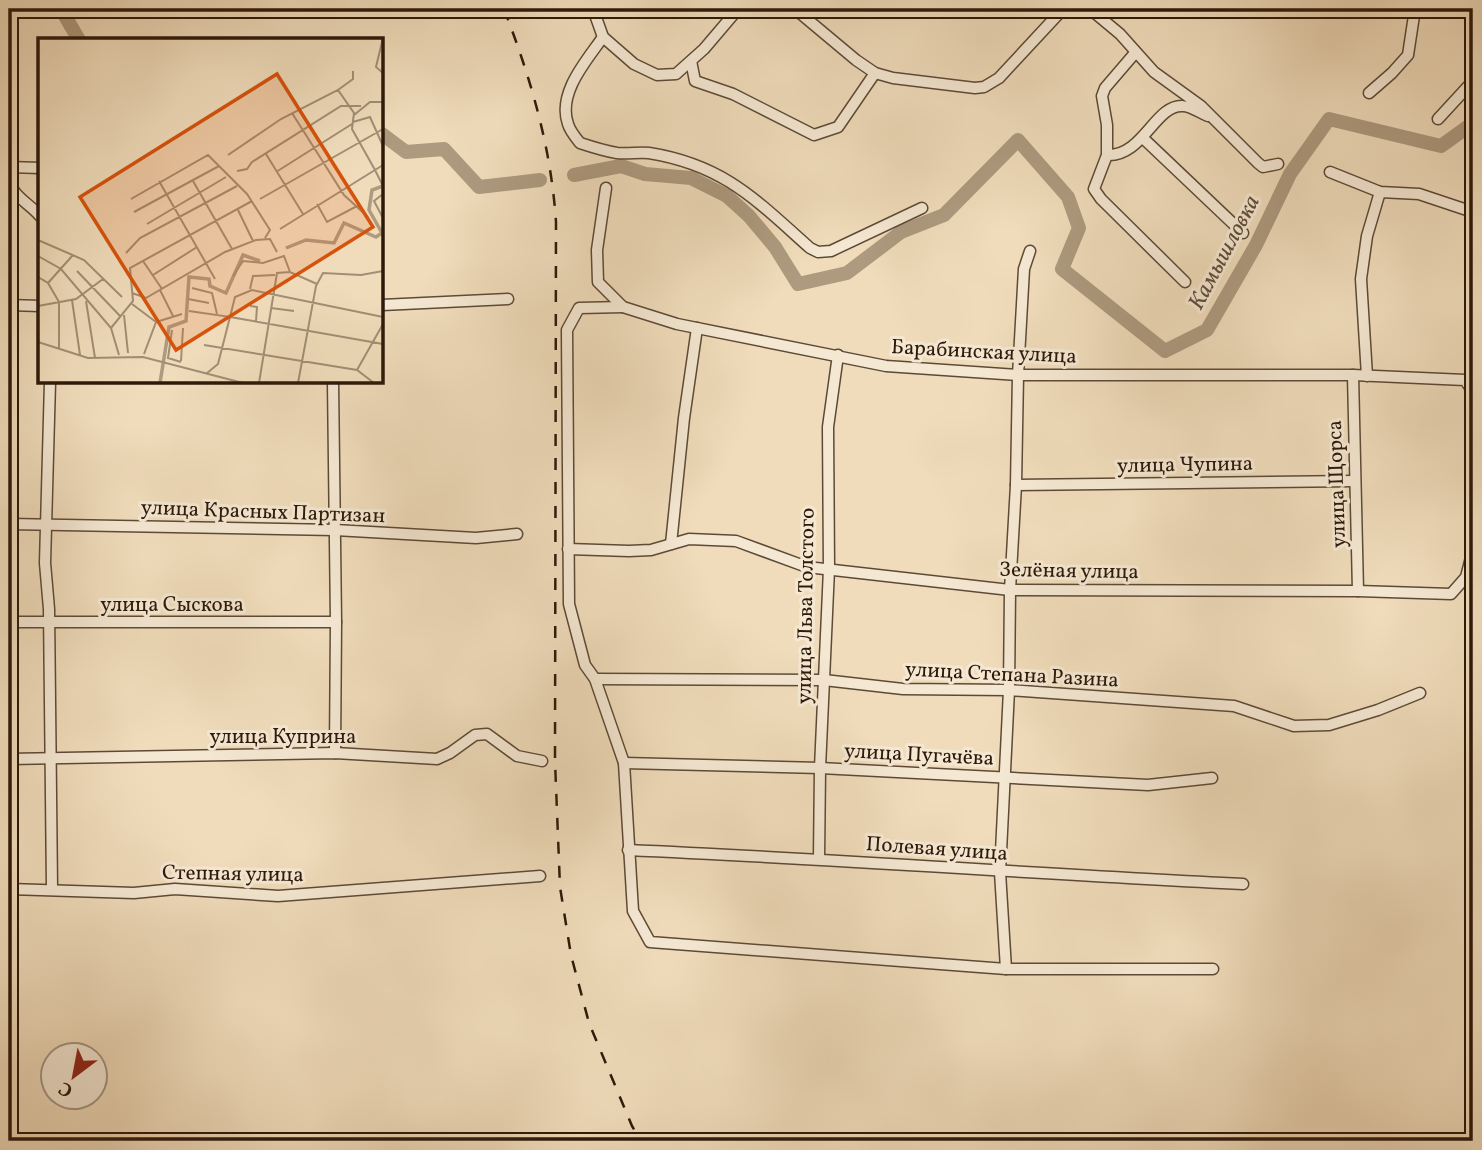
<svg xmlns="http://www.w3.org/2000/svg" width="1482" height="1150" font-family="Vollkorn,serif">
  <style>
    .lines { fill: none; stroke-linecap: round; stroke-linejoin: round }
    .river { stroke: #ad9a7f; stroke-width: 14 }
    .minor-casing { stroke: #5d4a36; stroke-width: 13 }
    .minor { stroke: #f5e8d3; stroke-width: 10 }
    .rail { stroke: #2c190a; stroke-width: 2.5; stroke-dasharray: 12 12; stroke-linecap: butt }
    .labels { text-anchor: middle; stroke-width: 6; stroke-linejoin: round; paint-order: stroke }
    .street-label { font-size: 21px; fill: #2c190a; stroke: #f5e8d3 }
    .water-label { font-size: 23px; font-style: italic; fill: #604d39; stroke: #f5e8d3 }
    .inset-river { fill: none; stroke: #ad9a7f; stroke-width: 3.5 }
    .inset-road { fill: none; stroke: #a28e74; stroke-width: 2 }
    .view { fill: #d5530c; fill-opacity: 0.15; stroke: #d5530c; stroke-width: 3.5 }
    .inset-edge { fill: none; stroke: #2c190a; stroke-width: 3.5 }
  </style>
  <rect width="100%" height="100%" fill="#f0dcbb"/>
  <filter id="stains"><feTurbulence type="fractalNoise" baseFrequency=".00286" numOctaves="4"/><feColorMatrix values="0 0 0 0 .2 0 0 0 0 .09 0 0 0 0 .02 0 0 0 .5 -.17"/></filter>
  <radialGradient id="worn" r=".72"><stop offset=".6" stop-color="#630" stop-opacity="0"/><stop offset="1" stop-color="#630" stop-opacity=".3"/></radialGradient>
  <g class="lines">
    <g class="river">
      <polyline points="61,9 79,40"/>
      <polyline points="382,134 406,152 444,149 479,187 540,180"/>
      <polyline points="574,175 621,166 645,174 691,178 727,196 749,216 775,247 798,284 847,273 901,232 944,215 1018,140 1068,197 1079,228 1062,269 1165,351 1207,330 1256,245 1290,174 1329,119 1441,146 1473,123"/>
    </g>
    <defs>
      <g id="minor">
        <polyline points="593,9 603,37 634,64 657,75 676,74 704,49 738,9"/>
        <polyline points="795,9 856,60 875,73 893,78 975,88 984,87 999,78 1063,9"/>
        <polyline points="1090,9 1120,34 1154,72 1201,106 1258,163 1263,167 1278,164"/>
        <path d="M603,37C587,60 557,93 568,124C570,131 576,138 580,143C592,147 605,151 617,153C628,154 639,152 649,153C724,165 756,200 810,248L818,252L831,251L922,208"/>
        <polyline points="1135,53 1105,88 1102,96 1107,125 1107,155 1094,189 1101,199 1185,282"/>
        <polyline points="691,61 695,81 733,94 814,135 838,127 875,73"/>
        <polyline points="1369,93 1392,73 1408,55 1415,9"/>
        <polyline points="1438,119 1473,81"/>
        <polyline points="1143,138 1243,233"/>
        <path d="M1107,155C1143,157 1155,104 1183,106C1191,106 1200,113 1208,116"/>
        <polyline points="9,167 40,168"/>
        <polyline points="1330,172 1380,192 1419,194 1473,212"/>
        <path d="M9,182C15,198 30,204 40,216"/>
        <polyline points="606,188 597,250 598,282 623,307 677,324 886,366 1018,375 1353,375 1465,380 1473,392"/>
        <polyline points="9,305 40,306"/>
        <polyline points="382,305 508,299"/>
        <polyline points="623,307 579,308 567,330 569,604 585,665 595,679 624,763 633,911 650,942 1006,969 1213,969"/>
        <polyline points="1353,375 1358,591"/>
        <polyline points="1367,376 1361,279 1367,236 1380,192"/>
        <polyline points="50,382 45,563 49,609 52,889"/>
        <polyline points="333,382 336,622 335,753"/>
        <polyline points="1016,485 1354,481"/>
        <polyline points="9,524 335,530 476,538 517,534"/>
        <polyline points="671,544 684,418 697,328"/>
        <polyline points="568,549 629,551 651,550 689,539 736,541 807,567 1010,590 1358,591 1451,594 1466,577 1473,550"/>
        <polyline points="9,622 336,622"/>
        <polyline points="595,679 824,680 903,689 1009,690 1234,706 1294,726 1329,725 1378,710 1420,693"/>
        <polyline points="9,759 335,753 437,759 450,753 475,735 487,734 517,756 542,761"/>
        <polyline points="624,763 820,768 1148,785 1212,778"/>
        <path d="M628,850C833,859 1038,874 1243,884"/>
        <polyline points="819,858 820,768 829,569 828,427 838,355"/>
        <polyline points="9,889 134,893 175,889 278,896 540,876"/>
        <polyline points="1006,969 1000,872 1009,690 1010,590 1016,485 1018,375 1024,269 1030,251"/>
      </g>
    </defs>
    <use href="#minor" class="minor-casing"/>
    <use href="#minor" class="minor"/>
    <path class="rail" d="M504,9C531,79 551,147 556,222L555,761L560,887L571,955L589,1023L632,1126L641,1141"/>
  </g>
  <g class="labels">
    <g class="street-label">
      <text transform="translate(984 351) rotate(3)" y="7">Барабинская улица</text>
      <text transform="translate(1185 464) rotate(-1)" y="7">улица Чупина</text>
      <text transform="translate(1336 484) rotate(-92)" y="7">улица Щорса</text>
      <text transform="translate(263 511) rotate(2)" y="7">улица Красных Партизан</text>
      <text transform="translate(1069 570) rotate(1)" y="7">Зелёная улица</text>
      <text x="172" y="611">улица Сыскова</text>
      <text transform="translate(805 606) rotate(-89)" y="7">улица Льва Толстого</text>
      <text transform="translate(1012 674) rotate(3)" y="7">улица Степана Разина</text>
      <text x="283" y="743">улица Куприна</text>
      <text transform="translate(919 754) rotate(3)" y="7">улица Пугачёва</text>
      <text transform="translate(937 848) rotate(4)" y="7">Полевая улица</text>
      <text transform="translate(233 873) rotate(1)" y="7">Степная улица</text>
    </g>
    <g class="water-label">
      <text transform="translate(1223 252) rotate(-62)" y="8">Камышловка</text>
    </g>
  </g>
  <g transform="translate(38 38)">
    <rect width="345" height="345" fill="#f0dcbb"/>
    <path class="inset-river" d="M248,210L268,202L296,205L306,185L338,199L344,195L331,172L334,152L345,148M122,345L131,289L148,283L151,239L171,241L172,248L188,255L205,217L222,223"/>
    <path class="inset-road" d="M345,0L338,29L345,35M254,75L306,157L330,179M316,77L332,64H345M315,84L332,79L345,108M228,116L265,176M190,117L243,81L300,52L315,41V33M345,127L337,132L345,148M199,133L209,131L214,124L303,68H323M238,134L314,86M121,143L177,241M155,143L194,211M345,156L336,163L345,180M93,161L170,117L209,156L232,192L227,200M222,161L345,91M279,166L289,184L321,167M200,172L215,203M96,174L181,128M109,186L188,139M242,191L337,132L314,91L316,75L300,52M0,202L46,222L84,259M88,215L102,200L199,148M0,218L23,231L73,290L81,317M105,223L124,251M39,233L83,279M115,237L159,209M195,238L205,223L225,225L246,218L252,234M0,239L10,245L21,264V310M10,245L35,217M154,250L174,255L179,276M212,251L215,238L237,237M122,252L135,278M94,255L108,260L187,214L218,202L232,201L239,214M150,261L171,265M34,262L42,317M48,263L57,320M94,266L118,284L106,316M0,268L38,261L65,241M212,268L219,269L218,283M233,270L256,273M151,273L192,279L197,259L214,252L345,279M86,277L90,315M118,284L144,276M73,290L95,263L92,230L214,163M134,292L130,320L143,324M0,304L50,320L105,319L205,345M166,307L319,332L336,345M143,323L145,290M319,332L345,286M168,336L180,326L192,279L345,306M221,345L239,235L252,234L279,246M260,345L278,248L285,235L323,237L345,233"/>
    <path class="view" d="M239,36L335,189L138,312L42,159Z"/>
    <rect width="345" height="345" class="inset-edge"/>
  </g>
  <rect width="1482" height="1150" fill="none" stroke="#f0dcbb" stroke-width="35"/>
  <rect x="10" y="10" width="1461" height="1129" fill="none" stroke="#2c190a" stroke-width="3.5"/>
  <rect x="18" y="18" width="1447" height="1115" fill="none" stroke="#2c190a" stroke-width="2"/>
  <g transform="translate(74 1076) rotate(212)"><circle r="33" fill="#f5e8d3" stroke="#a59583" stroke-width="2"/>
  <path d="M0-5L12 26L0 18L-12 26Z" fill="#8f2418"/>
  <text y="-10" font-size="19" font-weight="bold" text-anchor="middle" fill="#2c190a">С</text>
  </g>
  <rect width="100%" height="100%" filter="url(#stains)"/>
  <rect width="100%" height="100%" fill="url(#worn)"/>
</svg>
